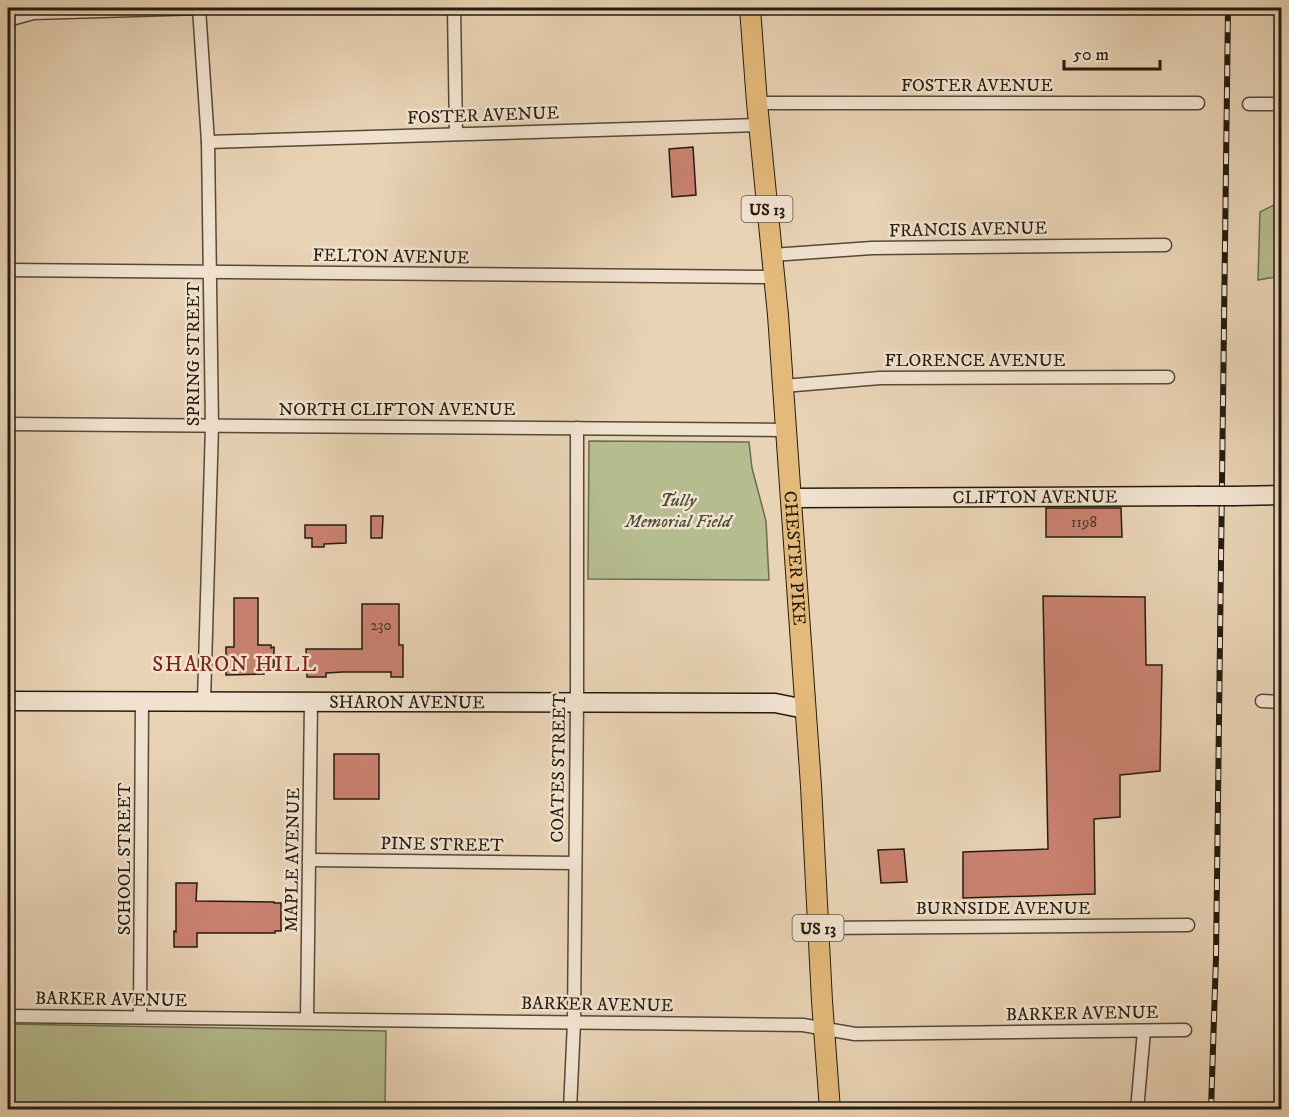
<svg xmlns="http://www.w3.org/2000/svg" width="1289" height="1117" font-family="'IM FELL DW Pica',serif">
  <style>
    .green { fill: #b5bc8e; stroke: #6c6c4f; stroke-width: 1.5 }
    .building { fill: #cb8271; stroke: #231b10; stroke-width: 1.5 }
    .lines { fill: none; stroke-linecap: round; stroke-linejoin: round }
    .street-casing { stroke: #544939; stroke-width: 15 }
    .secondary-casing { stroke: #231b10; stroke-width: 21 }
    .primary-casing { stroke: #231b10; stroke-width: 22 }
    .street { stroke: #f1e2cf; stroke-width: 12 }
    .secondary { stroke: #f1e2cf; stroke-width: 18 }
    .primary { stroke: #e4ba7a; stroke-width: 20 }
    .rail-casing { stroke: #231b10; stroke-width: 6 }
    .rail { stroke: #f1e2cf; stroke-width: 4; stroke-dasharray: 11; stroke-linecap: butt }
    .secondary-bridge-casing { stroke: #231b10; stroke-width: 21; stroke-linecap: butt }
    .secondary-bridge { stroke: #f1e2cf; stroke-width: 18 }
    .labels { text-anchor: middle; stroke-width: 5; stroke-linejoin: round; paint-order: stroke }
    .number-label { font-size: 15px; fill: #4d3528 }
    .shield { fill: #f1e2cf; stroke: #615749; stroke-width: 1.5 }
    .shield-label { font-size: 16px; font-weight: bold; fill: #231b10 }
    .street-label { font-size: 18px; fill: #231b10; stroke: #f1e2cf }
    .park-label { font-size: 18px; font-style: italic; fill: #4f4b36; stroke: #f1e2cf }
    .quarter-label { font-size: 21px; letter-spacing: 1.5px; fill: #7a1f14; stroke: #f1e2cf }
  </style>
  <rect width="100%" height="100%" fill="#e9d3b5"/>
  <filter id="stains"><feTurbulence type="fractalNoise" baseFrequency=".00333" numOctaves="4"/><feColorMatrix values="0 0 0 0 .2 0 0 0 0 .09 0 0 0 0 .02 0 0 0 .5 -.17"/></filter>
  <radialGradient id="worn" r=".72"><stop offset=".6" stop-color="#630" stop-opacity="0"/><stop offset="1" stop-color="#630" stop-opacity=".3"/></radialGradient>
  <g class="green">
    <polygon points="1274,205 1281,205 1281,276 1258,280 1260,212"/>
    <polygon points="589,441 749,442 752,468 766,521 769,580 588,579"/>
    <polygon points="8,1024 386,1031 385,1109 8,1109"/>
  </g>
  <g class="building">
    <polygon points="693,147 696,195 672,197 669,149"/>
    <polygon points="1046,508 1121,508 1122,537 1046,537"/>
    <polygon points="371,516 383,516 382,538 371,538"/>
    <polygon points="305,525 346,525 346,543 324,544 324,547 312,547 312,538 305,538"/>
    <polygon points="1043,596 1145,597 1146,665 1162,665 1160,771 1120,775 1120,817 1094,819 1095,894 963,898 963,852 1048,849"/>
    <polygon points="234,598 258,598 258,645 271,645 271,648 274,647 274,666 273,668 264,668 264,674 226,675 226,647 234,647"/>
    <polygon points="362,604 399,604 399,645 403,645 403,677 391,677 391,672 343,672 326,673 326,677 307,677 306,649 362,649"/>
    <rect x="334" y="754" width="45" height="45"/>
    <polygon points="904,849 907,882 881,883 878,850"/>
    <polygon points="176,883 197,883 196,901 274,902 274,903 281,903 281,931 275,931 275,933 197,933 197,947 174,947 174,931 176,932"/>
  </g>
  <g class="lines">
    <defs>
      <g id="street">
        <polyline points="199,8 208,142 212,426 204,701"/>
        <polyline points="454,8 456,134"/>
        <polyline points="8,20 33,13 202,8"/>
        <polyline points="757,103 1198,103"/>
        <polyline points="1249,104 1282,104"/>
        <polyline points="208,142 759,125"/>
        <polyline points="772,255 872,248 1165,245"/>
        <polyline points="8,270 774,277"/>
        <polyline points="783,386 880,378 1168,377"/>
        <polyline points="8,424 786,430"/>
        <polyline points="1262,701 1282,702"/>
        <polyline points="310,860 574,863"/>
        <polyline points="818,928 1188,925"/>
        <polyline points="8,1016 803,1025 855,1034 1185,1030"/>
        <polyline points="140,1017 142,701"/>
        <polyline points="307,1019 311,702"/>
        <polyline points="570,1110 574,1022 577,701 577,428"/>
        <polyline points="1137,1110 1144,1031"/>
      </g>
      <g id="secondary">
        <polyline points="1235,496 1282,495"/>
        <path id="s1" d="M791,498L1197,496"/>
        <path id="s2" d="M8,701L775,703L805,709"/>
      </g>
      <g id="primary">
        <path id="s3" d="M750,8L757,103L778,315L811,786L822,1001L830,1110"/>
      </g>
    </defs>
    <use href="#street" class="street-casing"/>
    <use href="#secondary" class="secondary-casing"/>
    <use href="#primary" class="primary-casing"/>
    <use href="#street" class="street"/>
    <use href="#secondary" class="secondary"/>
    <use href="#primary" class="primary"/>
    <defs>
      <polyline id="rail" points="1211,1110 1216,957 1228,8"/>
    </defs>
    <use href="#rail" class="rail-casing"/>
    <use href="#rail" class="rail"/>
    <defs>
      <polyline id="secondary-bridge" points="1197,496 1235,496"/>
    </defs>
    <use href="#secondary-bridge" class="secondary-bridge-casing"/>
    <use href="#secondary-bridge" class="secondary-bridge"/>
  </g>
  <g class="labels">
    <g class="number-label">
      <text x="1084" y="527">1198</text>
      <text x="381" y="630">230</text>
    </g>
    <g class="shield">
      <rect x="741.5" y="196" width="51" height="26" rx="4.5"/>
      <rect x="792.5" y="915" width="51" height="26" rx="4.5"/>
    </g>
    <g class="shield-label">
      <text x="767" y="215">US 13</text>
      <text x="818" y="934">US 13</text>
    </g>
    <g class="street-label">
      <text x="977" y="91">FOSTER AVENUE</text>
      <text transform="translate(483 115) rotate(-2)" y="6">FOSTER AVENUE</text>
      <text transform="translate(968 229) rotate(-1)" y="6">FRANCIS AVENUE</text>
      <text transform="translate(391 256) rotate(1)" y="6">FELTON AVENUE</text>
      <text transform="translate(193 354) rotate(-90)" y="6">SPRING STREET</text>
      <text x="975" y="366">FLORENCE AVENUE</text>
      <text x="397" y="415">NORTH CLIFTON AVENUE</text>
      <text dy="6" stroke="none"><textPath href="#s1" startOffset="244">CLIFTON AVENUE</textPath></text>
      <text dy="6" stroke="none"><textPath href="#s3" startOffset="552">CHESTER PIKE</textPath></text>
      <text dy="6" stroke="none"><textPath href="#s2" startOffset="399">SHARON AVENUE</textPath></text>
      <text transform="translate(558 768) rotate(-89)" y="6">COATES STREET</text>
      <text transform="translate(442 844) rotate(1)" y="6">PINE STREET</text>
      <text transform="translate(124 859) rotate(-90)" y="6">SCHOOL STREET</text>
      <text transform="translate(292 860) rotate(-89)" y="6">MAPLE AVENUE</text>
      <text x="1003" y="914">BURNSIDE AVENUE</text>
      <text transform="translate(111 999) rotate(1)" y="6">BARKER AVENUE</text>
      <text transform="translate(597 1004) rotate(1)" y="6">BARKER AVENUE</text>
      <text transform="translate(1082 1013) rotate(-1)" y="6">BARKER AVENUE</text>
    </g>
    <g class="park-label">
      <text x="678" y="506">Tully<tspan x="678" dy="21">Memorial Field</tspan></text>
    </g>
    <g class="quarter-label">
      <text x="235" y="671">SHARON HILL</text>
    </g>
  </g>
  <rect width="1289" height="1117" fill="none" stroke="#e9d3b5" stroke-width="30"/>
  <rect x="9" y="9" width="1271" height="1099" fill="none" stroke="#231b10" stroke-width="3"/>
  <rect x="15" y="15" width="1259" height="1087" fill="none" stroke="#231b10" stroke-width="1.5"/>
  <path d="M1064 60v9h96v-9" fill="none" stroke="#231b10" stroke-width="3"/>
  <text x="1073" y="60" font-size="18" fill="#231b10" stroke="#f1e2cf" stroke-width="4.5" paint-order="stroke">50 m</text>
  <rect width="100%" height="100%" filter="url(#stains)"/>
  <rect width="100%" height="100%" fill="url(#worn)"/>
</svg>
